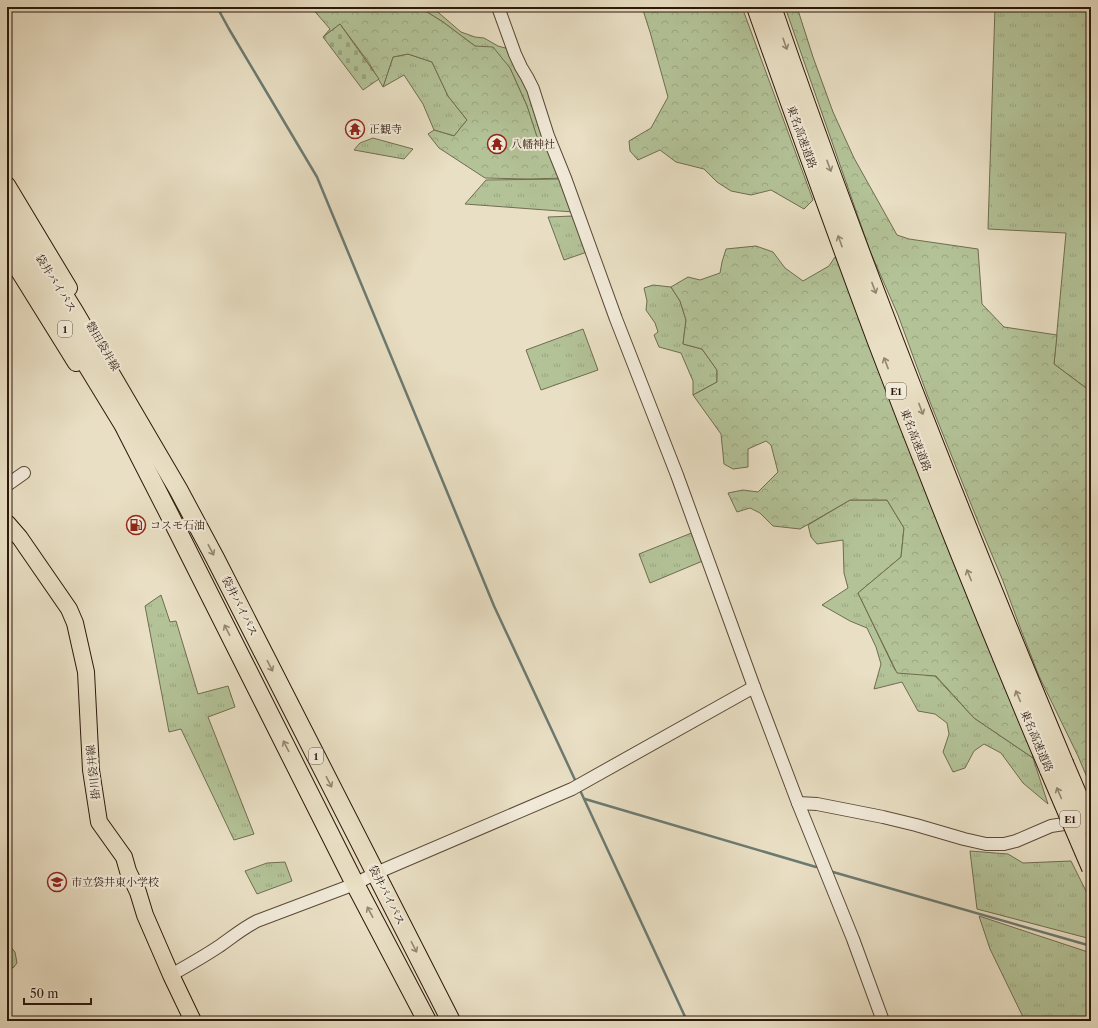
<svg xmlns="http://www.w3.org/2000/svg" width="1098" height="1028" font-family="'Libre Caslon Text','Noto Serif JP',serif">
  <style>
    .grass { fill: url(#grass-tufts); stroke: #706d50 }
    .forest { fill: url(#forest-crowns); stroke: #706d50 }
    .cemetery { fill: url(#cemetery-stones); stroke: #706d50 }
    .lines { fill: none; stroke-linecap: round; stroke-linejoin: round }
    .stream { stroke: #6c7a71; stroke-width: 2.5 }
    .minor-casing { stroke: #5b4a38; stroke-width: 14 }
    .major-casing { stroke: #2c180a; stroke-width: 18 }
    .highway-casing { stroke: #2c180a; stroke-width: 20 }
    .minor { stroke: #f1ead9; stroke-width: 12 }
    .major { stroke: #e9dfc4; stroke-width: 16 }
    .highway { stroke: #e9dfc4; stroke-width: 18 }
    .highway-bridge-casing { stroke: #2c180a; stroke-width: 20; stroke-linecap: butt }
    .highway-bridge { stroke: #e9dfc4; stroke-width: 18 }
    .oneway { stroke: #948570 }
    .labels { text-anchor: middle; stroke-width: 4; stroke-linejoin: round; paint-order: stroke }
    .shield { fill: #f1ead9; stroke: #675748; stroke-width: 1 }
    .shield-label { font-size: 10px; font-weight: bold; fill: #2c180a }
    .poi-label { font-size: 11px; fill: #2c180a; stroke: #f1ead9; text-anchor: start }
    .street-label { font-size: 11px; fill: #2c180a; stroke: #f1ead9 }
  </style>
  <defs>
    <pattern id="grass-tufts" width="24" height="20" patternUnits="userSpaceOnUse"><rect width="24" height="20" fill="#b3c297"/><path d="M3 7l-1-3M5 7V3M7 7l1-3M15 17l-1-3M17 17v-4M19 17l1-3" fill="none" stroke="#9aa681"/></pattern>
    <pattern id="forest-crowns" width="20" height="18" patternUnits="userSpaceOnUse"><rect width="20" height="18" fill="#b3c297"/><path d="M2 6a3 3 0 1 1 6 0M12 15a3 3 0 1 1 6 0" fill="none" stroke="#9aa681"/></pattern>
    <pattern id="cemetery-stones" width="16" height="16" patternUnits="userSpaceOnUse"><rect width="16" height="16" fill="#b3c297"/><path d="M2 7V4a2 2 0 0 1 4 0v3zM10 15v-3a2 2 0 0 1 4 0v3z" fill="#9aa681"/></pattern>
  </defs>
  <rect width="100%" height="100%" fill="#e9dfc4"/>
  <filter id="stains"><feTurbulence type="fractalNoise" baseFrequency=".005" numOctaves="4"/><feColorMatrix values="0 0 0 0 .2 0 0 0 0 .09 0 0 0 0 .02 0 0 0 .5 -.17"/></filter>
  <radialGradient id="worn" r=".72"><stop offset=".6" stop-color="#630" stop-opacity="0"/><stop offset="1" stop-color="#630" stop-opacity=".3"/></radialGradient>
  <g class="grass">
    <polygon points="419,7 432,7 461,32 475,37 484,38 498,46 509,49 518,65 547,137 538,141 527,106 510,68 475,46 443,22"/>
    <polygon points="995,7 1091,7 1091,395 1090,391 1054,364 1066,233 988,229"/>
    <polygon points="408,54 432,62 448,96 467,120 454,136 434,130 423,104 404,75 383,87 393,57"/>
    <polygon points="373,138 413,149 404,159 354,150 360,143"/>
    <polygon points="563,179 573,212 465,204 486,180"/>
    <polygon points="573,216 587,252 564,260 548,217"/>
    <polygon points="653,285 671,287 680,301 686,320 683,344 702,349 717,370 717,382 693,395 693,381 681,353 659,347 654,335 658,332 655,323 646,310 647,301 644,288"/>
    <polygon points="583,329 598,370 541,390 526,350"/>
    <polygon points="850,500 887,500 904,528 901,557 858,593 895,670 935,676 974,718 1033,758 1048,804 1023,783 1001,753 984,744 974,751 965,768 953,772 943,752 949,734 947,723 935,714 918,711 902,682 874,689 881,664 876,647 867,628 850,621 822,605 848,588 844,573 843,540 817,544 811,537 808,525"/>
    <polygon points="694,532 705,560 650,583 639,554"/>
    <polygon points="161,595 170,622 176,621 198,694 228,686 235,707 208,717 254,834 234,840 181,729 169,732 145,606"/>
    <polygon points="970,851 1008,854 1023,863 1071,861 1091,901 1091,939 977,909"/>
    <polygon points="285,862 292,881 257,894 245,871 267,863"/>
    <polygon points="979,916 1091,953 1091,1021 1025,1021 990,949"/>
  </g>
  <g class="forest">
    <polygon points="311,7 419,7 443,22 475,46 493,47 510,68 527,106 538,140 547,137 565,178 528,179 485,178 439,148 428,134 434,130 454,136 467,120 448,96 432,62 408,54 393,57 383,87 369,63 340,24 323,37 330,29"/>
    <polygon points="642,7 742,7 813,200 804,209 771,190 751,195 731,191 717,182 704,169 676,162 660,150 638,160 630,151 629,141 651,128 668,97 650,32"/>
    <polygon points="785,7 797,7 813,57 833,112 854,158 897,235 909,239 978,249 982,304 1004,327 1057,335 1054,364 1090,391 1091,395 1091,787 1078,756 1039,676 1021,630 1003,581 979,524 928,397 898,315 870,251"/>
    <polygon points="756,246 773,252 785,268 803,281 829,266 835,257 855,292 1031,742 1033,758 974,718 936,676 897,673 858,593 901,557 904,528 887,500 850,500 800,529 773,526 760,513 750,508 737,512 728,493 743,490 758,492 778,472 771,445 766,441 748,449 748,467 733,469 724,464 721,434 693,395 717,382 717,370 702,349 683,344 686,320 680,301 671,287 688,277 700,280 720,273 722,262 726,249"/>
    <polygon points="7,943 15,952 17,963 13,968 7,967"/>
  </g>
  <polygon class="cemetery" points="340,24 379,79 363,90 323,37"/>
  <g class="lines">
    <g class="stream">
      <polyline points="217,7 229,29 317,177 429,448 494,606 576,782"/>
      <polyline points="579,788 687,1021"/>
      <polyline points="585,799 816,867"/>
      <polyline points="833,872 1091,946"/>
    </g>
    <defs>
      <g id="minor">
        <polyline points="498,7 515,54 521,67 527,77 533,89 548,136 565,178 616,319 677,475 754,687 798,803 853,939 883,1021"/>
        <polyline points="7,485 24,473"/>
        <polyline points="798,803 817,804 883,817 916,825 964,839 986,844 1004,844 1016,841 1051,826 1064,824 1078,824"/>
        <path d="M171,975C187,966 203,957 218,947C231,938 243,928 257,921L355,884L376,873L572,789L754,687"/>
      </g>
      <g id="major">
        <polyline points="7,185 69,288"/>
        <polyline points="7,252 76,363"/>
        <polyline points="7,523 20,538 69,609 75,623 86,672 91,770 99,822 124,857 128,871 138,892 145,915 171,975 193,1021"/>
      </g>
      <g id="highway">
        <path d="M756,7C795,118 835,229 876,339C931,484 989,628 1049,770"/>
        <path d="M772,7C860,263 960,514 1064,763"/>
        <polyline points="7,203 75,313 178,489 215,558 451,1021"/>
        <polyline points="7,234 123,424 167,510 355,884 427,1021"/>
      </g>
    </defs>
    <use href="#minor" class="minor-casing"/>
    <use href="#major" class="major-casing"/>
    <use href="#highway" class="highway-casing"/>
    <use href="#minor" class="minor"/>
    <use href="#major" class="major"/>
    <use href="#highway" class="highway"/>
    <defs>
      <g id="highway-bridge">
        <polyline points="1064,763 1091,826"/>
        <polyline points="1049,770 1091,868"/>
      </g>
    </defs>
    <use href="#highway-bridge" class="highway-bridge-casing"/>
    <use href="#highway-bridge" class="highway-bridge"/>
  </g>
  <defs><path id="oneway-shaft" d="M-6 0H5M1.5-3L5.5 0L1.5 3" fill="none" stroke-width="1.6" stroke-linecap="round" stroke-linejoin="round"/></defs>
  <g class="oneway">
    <use href="#oneway-shaft" transform="translate(785 44) rotate(71)"/>
    <use href="#oneway-shaft" transform="translate(829 166) rotate(70)"/>
    <use href="#oneway-shaft" transform="translate(840 241) rotate(-110)"/>
    <use href="#oneway-shaft" transform="translate(874 288) rotate(69)"/>
    <use href="#oneway-shaft" transform="translate(886 363) rotate(-111)"/>
    <use href="#oneway-shaft" transform="translate(921 409) rotate(69)"/>
    <use href="#oneway-shaft" transform="translate(211 550) rotate(62)"/>
    <use href="#oneway-shaft" transform="translate(969 575) rotate(-112)"/>
    <use href="#oneway-shaft" transform="translate(227 630) rotate(-117)"/>
    <use href="#oneway-shaft" transform="translate(270 666) rotate(63)"/>
    <use href="#oneway-shaft" transform="translate(1018 696) rotate(-113)"/>
    <use href="#oneway-shaft" transform="translate(286 746) rotate(-117)"/>
    <use href="#oneway-shaft" transform="translate(329 782) rotate(63)"/>
    <use href="#oneway-shaft" transform="translate(1059 793) rotate(-113)"/>
    <use href="#oneway-shaft" transform="translate(370 912) rotate(-118)"/>
    <use href="#oneway-shaft" transform="translate(414 947) rotate(63)"/>
  </g>
  <defs>
    <symbol id="temple-ring" viewBox="-11 -11 22 22"><circle r="9.5" fill="#f1ead9" stroke="#8f2418" stroke-width="1.5"/><path d="M0-6L5-2H3V0L6.5 2.5H4V6H1.5V3h-3V6H-4V2.5H-6.5L-3 0V-2H-5Z" fill="#8f2418"/></symbol>
    <symbol id="fuel-ring" viewBox="-11 -11 22 22"><circle r="9.5" fill="#f1ead9" stroke="#8f2418" stroke-width="1.5"/><path d="M-5.5-6h7V0h2V4h1.3V-2.5L3-4.5l.8-.8L6-3V5H2.5V1h-1V6h-7ZM-4.2-4.7v3.2H.2V-4.7Z" fill="#8f2418"/></symbol>
    <symbol id="school-ring" viewBox="-11 -11 22 22"><circle r="9.5" fill="#f1ead9" stroke="#8f2418" stroke-width="1.5"/><path d="M0-5L7-2L0 1L-7-2ZM-4 1L0 2.5L4 1V4Q0 6-4 4Z" fill="#8f2418"/></symbol>
  </defs>
  <g fill-rule="evenodd">
    <use href="#temple-ring" x="344" y="118" width="22" height="22"/>
    <use href="#temple-ring" x="486" y="133" width="22" height="22"/>
    <use href="#fuel-ring" x="125" y="514" width="22" height="22"/>
    <use href="#school-ring" x="46" y="871" width="22" height="22"/>
  </g>
  <g class="labels">
    <g class="shield">
      <rect x="58" y="321" width="14" height="16" rx="3"/>
      <rect x="886" y="383" width="20" height="16" rx="3"/>
      <rect x="309" y="748" width="14" height="16" rx="3"/>
      <rect x="1060" y="811" width="20" height="16" rx="3"/>
    </g>
    <g class="shield-label">
      <text x="65" y="333">1</text>
      <text x="896" y="395">E1</text>
      <text x="316" y="760">1</text>
      <text x="1070" y="823">E1</text>
    </g>
    <g class="poi-label">
      <text x="369" y="133">正観寺</text>
      <text x="511" y="148">八幡神社</text>
      <text x="150" y="529">コスモ石油</text>
      <text x="71" y="886">市立袋井東小学校</text>
    </g>
    <g class="street-label">
      <text transform="translate(802 137) rotate(70)" y="4">東名高速道路</text>
      <text transform="translate(56 283) rotate(58)" y="4">袋井バイパス</text>
      <text transform="translate(103 346) rotate(60)" y="4">磐田袋井線</text>
      <text transform="translate(916 440) rotate(69)" y="4">東名高速道路</text>
      <text transform="translate(240 606) rotate(63)" y="4">袋井バイパス</text>
      <text transform="translate(1037 741) rotate(67)" y="4">東名高速道路</text>
      <text transform="translate(93 772) rotate(-96)" y="4">掛川袋井線</text>
      <text transform="translate(387 895) rotate(63)" y="4">袋井バイパス</text>
    </g>
  </g>
  <rect width="1098" height="1028" fill="none" stroke="#e9dfc4" stroke-width="24"/>
  <rect x="8" y="8" width="1082" height="1012" fill="none" stroke="#2c180a" stroke-width="2"/>
  <rect x="12" y="12" width="1074" height="1004" fill="none" stroke="#2c180a"/>
  <path d="M24 998v6h67v-6" fill="none" stroke="#2c180a" stroke-width="2"/>
  <text x="30" y="998" font-size="12" fill="#2c180a" stroke="#f1ead9" stroke-width="3" paint-order="stroke">50 m</text>
  <rect width="100%" height="100%" filter="url(#stains)"/>
  <rect width="100%" height="100%" fill="url(#worn)"/>
</svg>
